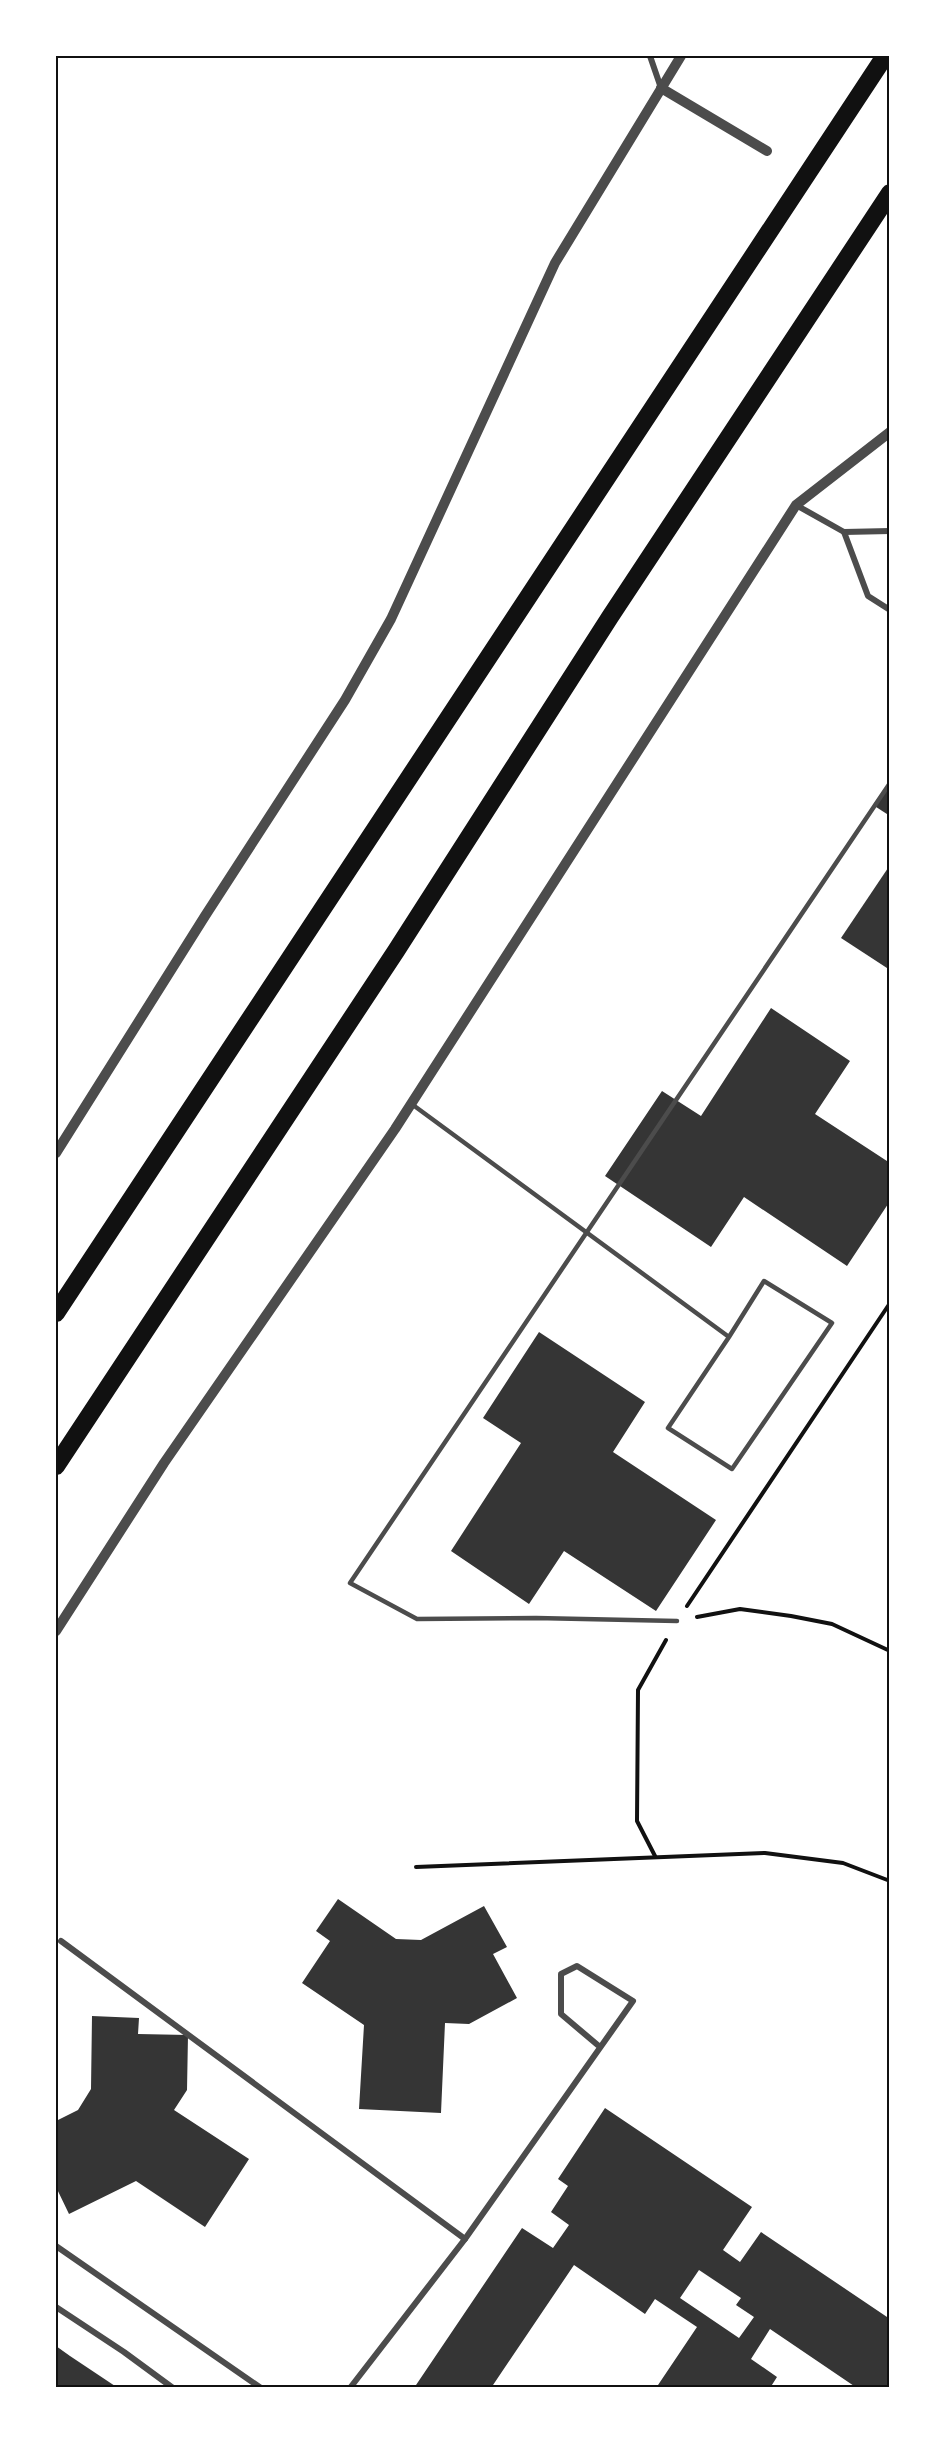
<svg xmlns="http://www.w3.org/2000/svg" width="945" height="2443" font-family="'Fira Sans',sans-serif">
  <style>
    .building { fill: #353535; fill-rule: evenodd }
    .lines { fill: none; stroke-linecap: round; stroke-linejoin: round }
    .path { stroke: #111; stroke-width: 4 }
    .service { stroke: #4c4c4c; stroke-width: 4.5 }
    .minor { stroke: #4c4c4c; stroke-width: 6 }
    .tertiary { stroke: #4c4c4c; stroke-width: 10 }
    .motorway { stroke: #111; stroke-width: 18 }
    .neatline { fill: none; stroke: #111; stroke-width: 2 }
  </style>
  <rect width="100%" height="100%" fill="#fff"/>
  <g class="building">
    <polygon points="890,781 890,816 873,805"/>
    <polygon points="890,865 890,970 841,938"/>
    <polygon points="771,1008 850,1061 815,1114 890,1163 890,1201 847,1266 744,1197 711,1247 605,1176 662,1091 701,1116"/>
    <polygon points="539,1332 645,1402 613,1452 716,1520 656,1611 564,1551 529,1604 451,1551 521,1443 483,1418"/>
    <polygon points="338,1899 396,1939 421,1940 484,1906 507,1947 493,1954 517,1998 469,2024 445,2023 441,2113 359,2109 364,2025 302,1983 330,1941 316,1931"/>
    <polygon points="92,2016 139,2018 138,2034 188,2035 187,2090 174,2110 249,2159 205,2227 136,2181 69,2214 56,2187 56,2121 78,2110 91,2089"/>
    <path d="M605,2108L752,2207L723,2250L740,2262L761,2232L890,2319V2388H857L770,2329L751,2359L777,2377L770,2388H656L697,2327L655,2299L645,2314L574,2265L491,2388H414L522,2228L553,2248L569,2225L551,2212L568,2186L558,2179ZM699,2270L741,2298L736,2305L754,2317L739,2338L680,2298Z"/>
    <polygon points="56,2346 70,2356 118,2388 56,2388"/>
  </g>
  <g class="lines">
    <g class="path">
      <polyline points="687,1606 890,1303"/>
      <polyline points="697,1617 740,1609 791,1616 832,1624 890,1651"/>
      <polyline points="655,1856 637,1821 638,1690 666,1640"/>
      <polyline points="416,1867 765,1853 843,1863 890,1881"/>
    </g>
    <g class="service">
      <polyline points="413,1105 729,1337 668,1428 732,1469 832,1323 764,1281 729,1337"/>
      <polyline points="677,1621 536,1618 417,1619 350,1583 890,783"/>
    </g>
    <g class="minor">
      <polyline points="650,56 661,88"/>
      <polyline points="796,505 844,532 890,531"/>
      <polyline points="844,532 868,596 890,610"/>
      <polyline points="61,1941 465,2239"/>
      <polyline points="56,2246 261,2388"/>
      <polyline points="56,2307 124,2352 173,2388"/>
      <polyline points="350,2388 465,2239 633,2001 577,1966 561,1974 561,2014 600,2047"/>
    </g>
    <g class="tertiary">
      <polyline points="661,88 767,151"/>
      <polyline points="56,1153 205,916 345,700 391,619 555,263 681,56"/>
      <polyline points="56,1631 164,1463 395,1129 796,505 890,432"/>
    </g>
    <g class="motorway">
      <polyline points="56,1313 885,56"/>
      <polyline points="56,1466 396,951 610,617 890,193"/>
    </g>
  </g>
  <rect width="945" height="2443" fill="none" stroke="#ffffff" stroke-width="114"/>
  <rect x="57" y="57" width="831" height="2329" class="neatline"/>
</svg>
